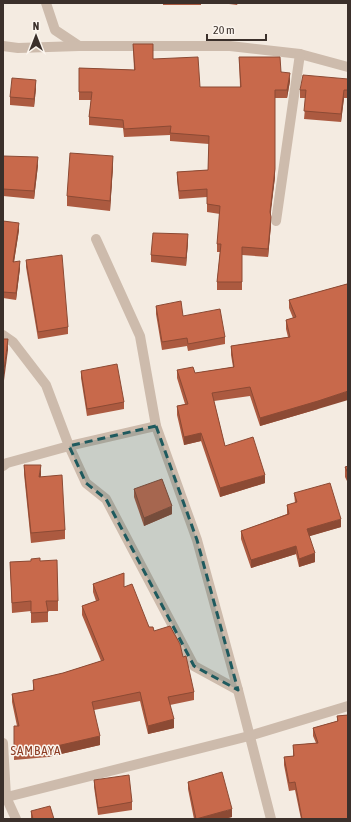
<svg xmlns="http://www.w3.org/2000/svg" width="351" height="822" font-family="'Asap Condensed',sans-serif">
  <style>
    .lines { fill: none; stroke-linecap: round; stroke-linejoin: round }
    .minor { stroke: #cdbbac; stroke-width: 10 }
    .wall { fill: #ac5a40 }
    .shaded-wall { fill: #8c4a34 }
    .building { fill: #c8694b; stroke: #8c4a34 }
    .marked { fill: #1f5a5e; fill-opacity: 0.2; stroke: #1f5a5e; stroke-width: 3; stroke-dasharray: 8 5; stroke-linejoin: round }
    .labels { text-anchor: middle; stroke-width: 3; stroke-linejoin: round; paint-order: stroke }
    .neighbourhood-label { font-size: 13px; letter-spacing: 1px; fill: #8c3b22; stroke: #fbf5ee }
  </style>
  <rect width="100%" height="100%" fill="#f4ebe1"/>
  <g class="lines">
    <g class="minor">
      <polyline points="46,3 55,30 79,46"/>
      <polyline points="3,46 18,48 79,46 230,46 300,54 348,67"/>
      <polyline points="276,221 300,54"/>
      <polyline points="96,239 140,336 156,426 197,540 238,690 271,819"/>
      <polyline points="3,335 13,342 46,385 69,446 86,483 106,499 194,666 238,690"/>
      <polyline points="3,466 7,463 69,446 156,426"/>
      <polyline points="3,743 6,797 16,819"/>
      <polyline points="3,798 249,736 348,706"/>
    </g>
  </g>
  <g class="wall">
    <rect x="163" y="3" width="38" height="2"/>
    <polygon points="221,3 238,3 237,5"/>
    <polygon points="133,44 153,59 200,87 240,87 239,57 281,72 290,81 287,98 275,98 275,177 270,214 271,225 268,257 242,255 242,290 217,290 217,282 220,252 217,252 217,244 220,214 207,212 207,197 179,199 177,180 177,172 208,170 209,144 170,141 170,135 124,137 123,128 89,125 89,117 91,100 79,100 79,68 134,70"/>
    <polygon points="348,79 348,98 344,98 341,122 304,119 306,98 300,98 300,90"/>
    <polygon points="36,88 34,107 10,105 10,97"/>
    <polygon points="3,156 38,165 34,199 3,196"/>
    <polygon points="113,166 110,211 67,206 67,196"/>
    <polygon points="3,224 19,230 14,262 20,268 16,300 3,298"/>
    <polygon points="188,242 186,266 151,262 151,255"/>
    <polygon points="26,260 68,327 68,334 38,339 26,267"/>
    <polygon points="347,284 318,409 260,426 250,396 214,401 225,446 265,483 220,497 201,441 184,445 177,415 177,406 185,404 177,378 177,370 195,373 233,367 231,355 231,346 288,337 286,329 286,320 293,318 289,308 289,300"/>
    <polygon points="156,306 183,316 225,337 225,344 188,351 187,346 162,350 156,314"/>
    <polygon points="81,371 124,402 124,409 87,416 81,378"/>
    <polygon points="24,465 41,474 41,477 65,530 65,539 31,543 24,474"/>
    <polygon points="348,466 348,483 345,477 345,467"/>
    <polygon points="134,489 172,514 144,526 134,497"/>
    <polygon points="294,493 341,527 309,536 315,562 299,567 296,554 251,568 241,539 241,531 287,514 287,505 295,503"/>
    <polygon points="40,561 58,601 58,611 48,611 48,622 31,623 31,611 12,613 10,562"/>
    <polygon points="93,584 124,587 149,627 154,631 194,692 194,700 170,705 174,728 148,734 140,701 94,710 100,745 48,757 14,760 14,726 17,726 12,702 12,694 33,690 33,680 63,673 101,661 82,615 82,606 96,601 93,592"/>
    <polygon points="348,715 348,819 301,819 295,790 289,791 284,765 284,757 293,756 293,745 316,743 313,736 313,728 337,721 337,716"/>
    <polygon points="94,780 132,802 132,810 98,815 94,787"/>
    <polygon points="188,782 232,817 224,819 194,819 188,789"/>
    <polygon points="31,811 54,819 31,819"/>
  </g>
  <g class="shaded-wall">
    <polygon points="290,73 290,81 287,98 287,90"/>
    <polygon points="36,80 36,88 34,107 34,99"/>
    <polygon points="344,90 344,98 341,122 341,114"/>
    <polygon points="113,156 113,166 110,211 110,201"/>
    <polygon points="38,157 38,165 34,199 34,191"/>
    <polygon points="275,169 275,177 270,220 270,212"/>
    <polygon points="271,217 271,225 268,257 268,249"/>
    <polygon points="19,223 19,230 13,268 13,262"/>
    <polygon points="188,234 188,242 186,266 186,258"/>
    <polygon points="20,261 20,268 16,300 16,293"/>
    <polygon points="8,339 8,350 3,388 3,378"/>
    <polygon points="348,391 348,400 318,409 260,426 260,418"/>
    <polygon points="201,433 201,441 184,445 184,437"/>
    <polygon points="41,465 41,474 39,487 39,477"/>
    <polygon points="265,475 265,483 220,497 220,488"/>
    <polygon points="172,506 172,514 144,526 144,518"/>
    <polygon points="341,519 341,527 307,537 307,529"/>
    <polygon points="296,546 296,554 251,568 251,560"/>
    <polygon points="315,553 315,562 299,567 299,559"/>
    <polygon points="174,719 174,728 148,734 148,726"/>
    <polygon points="100,736 100,745 48,757 48,748"/>
    <polygon points="232,809 232,817 224,819 197,819"/>
  </g>
  <g class="building">
    <polygon points="133,44 153,44 153,59 198,57 200,87 241,87 239,57 280,57 281,72 290,73 287,90 275,90 275,169 270,212 271,217 268,249 242,247 242,282 217,282 221,244 217,244 220,206 207,204 207,189 179,191 177,172 208,170 209,136 170,133 171,126 124,129 123,120 89,117 92,92 79,92 79,68 135,70"/>
    <polygon points="303,75 348,79 348,90 344,90 341,114 304,111 306,90 300,90"/>
    <polygon points="12,78 36,80 34,99 10,97"/>
    <polygon points="70,153 113,156 110,201 67,196"/>
    <polygon points="3,156 38,157 34,191 3,189"/>
    <polygon points="3,221 19,223 13,262 20,261 16,293 3,292"/>
    <polygon points="153,233 188,234 186,258 151,255"/>
    <polygon points="62,255 68,327 38,332 26,260"/>
    <polygon points="347,284 348,286 348,391 318,401 260,418 250,387 212,393 225,446 253,437 265,475 220,488 201,433 184,437 177,406 188,404 177,370 193,367 195,373 234,367 231,346 290,337 286,320 296,317 289,300"/>
    <polygon points="181,301 183,316 220,309 225,337 188,344 187,338 162,342 156,306"/>
    <polygon points="3,339 8,339 3,378"/>
    <polygon points="117,364 124,402 87,409 81,371"/>
    <polygon points="24,465 41,465 39,477 62,475 65,530 31,533"/>
    <polygon points="348,466 348,473 345,467"/>
    <polygon points="162,479 172,506 144,518 134,489"/>
    <polygon points="330,483 341,519 307,529 315,553 299,559 296,546 251,560 241,531 289,514 287,505 297,502 294,493"/>
    <polygon points="40,558 40,561 57,560 58,601 46,601 48,612 31,613 31,601 12,603 10,562 31,561 31,559"/>
    <polygon points="124,573 124,587 132,584 149,627 153,627 154,631 170,626 180,644 183,657 186,656 194,692 168,697 174,719 148,726 140,692 92,702 100,736 48,748 14,752 14,726 19,726 12,694 34,690 33,680 63,673 104,660 82,606 99,600 93,584"/>
    <polygon points="348,715 348,819 302,819 295,782 289,783 284,757 294,756 293,745 318,743 313,728 338,721 337,716"/>
    <polygon points="222,772 232,809 196,819 188,782"/>
    <polygon points="129,775 132,802 98,808 94,780"/>
    <polygon points="50,806 54,819 33,819 31,811"/>
  </g>
  <path class="marked" d="M156,426L197,540L238,690L194,666L106,499L86,483L69,446Z"/>
  <g class="labels">
    <g class="neighbourhood-label">
      <text x="36" y="755">SAMBAYA</text>
    </g>
  </g>
  <rect width="351" height="822" fill="none" stroke="#3b302b" stroke-width="8"/>
  <g transform="translate(36 36)" stroke="#fbf5ee" stroke-width="3" paint-order="stroke">
  <path d="M0-3L7 15L0 10L-7 15Z" fill="#3b302b"/>
  <text y="-6" font-size="11" font-weight="bold" text-anchor="middle" fill="#3b302b">N</text>
  </g>
  <path d="M207 34v6h59v-6" fill="none" stroke="#3b302b" stroke-width="2"/>
  <text x="213" y="34" font-size="12" fill="#3b302b" stroke="#fbf5ee" stroke-width="3" paint-order="stroke">20 m</text>
</svg>
